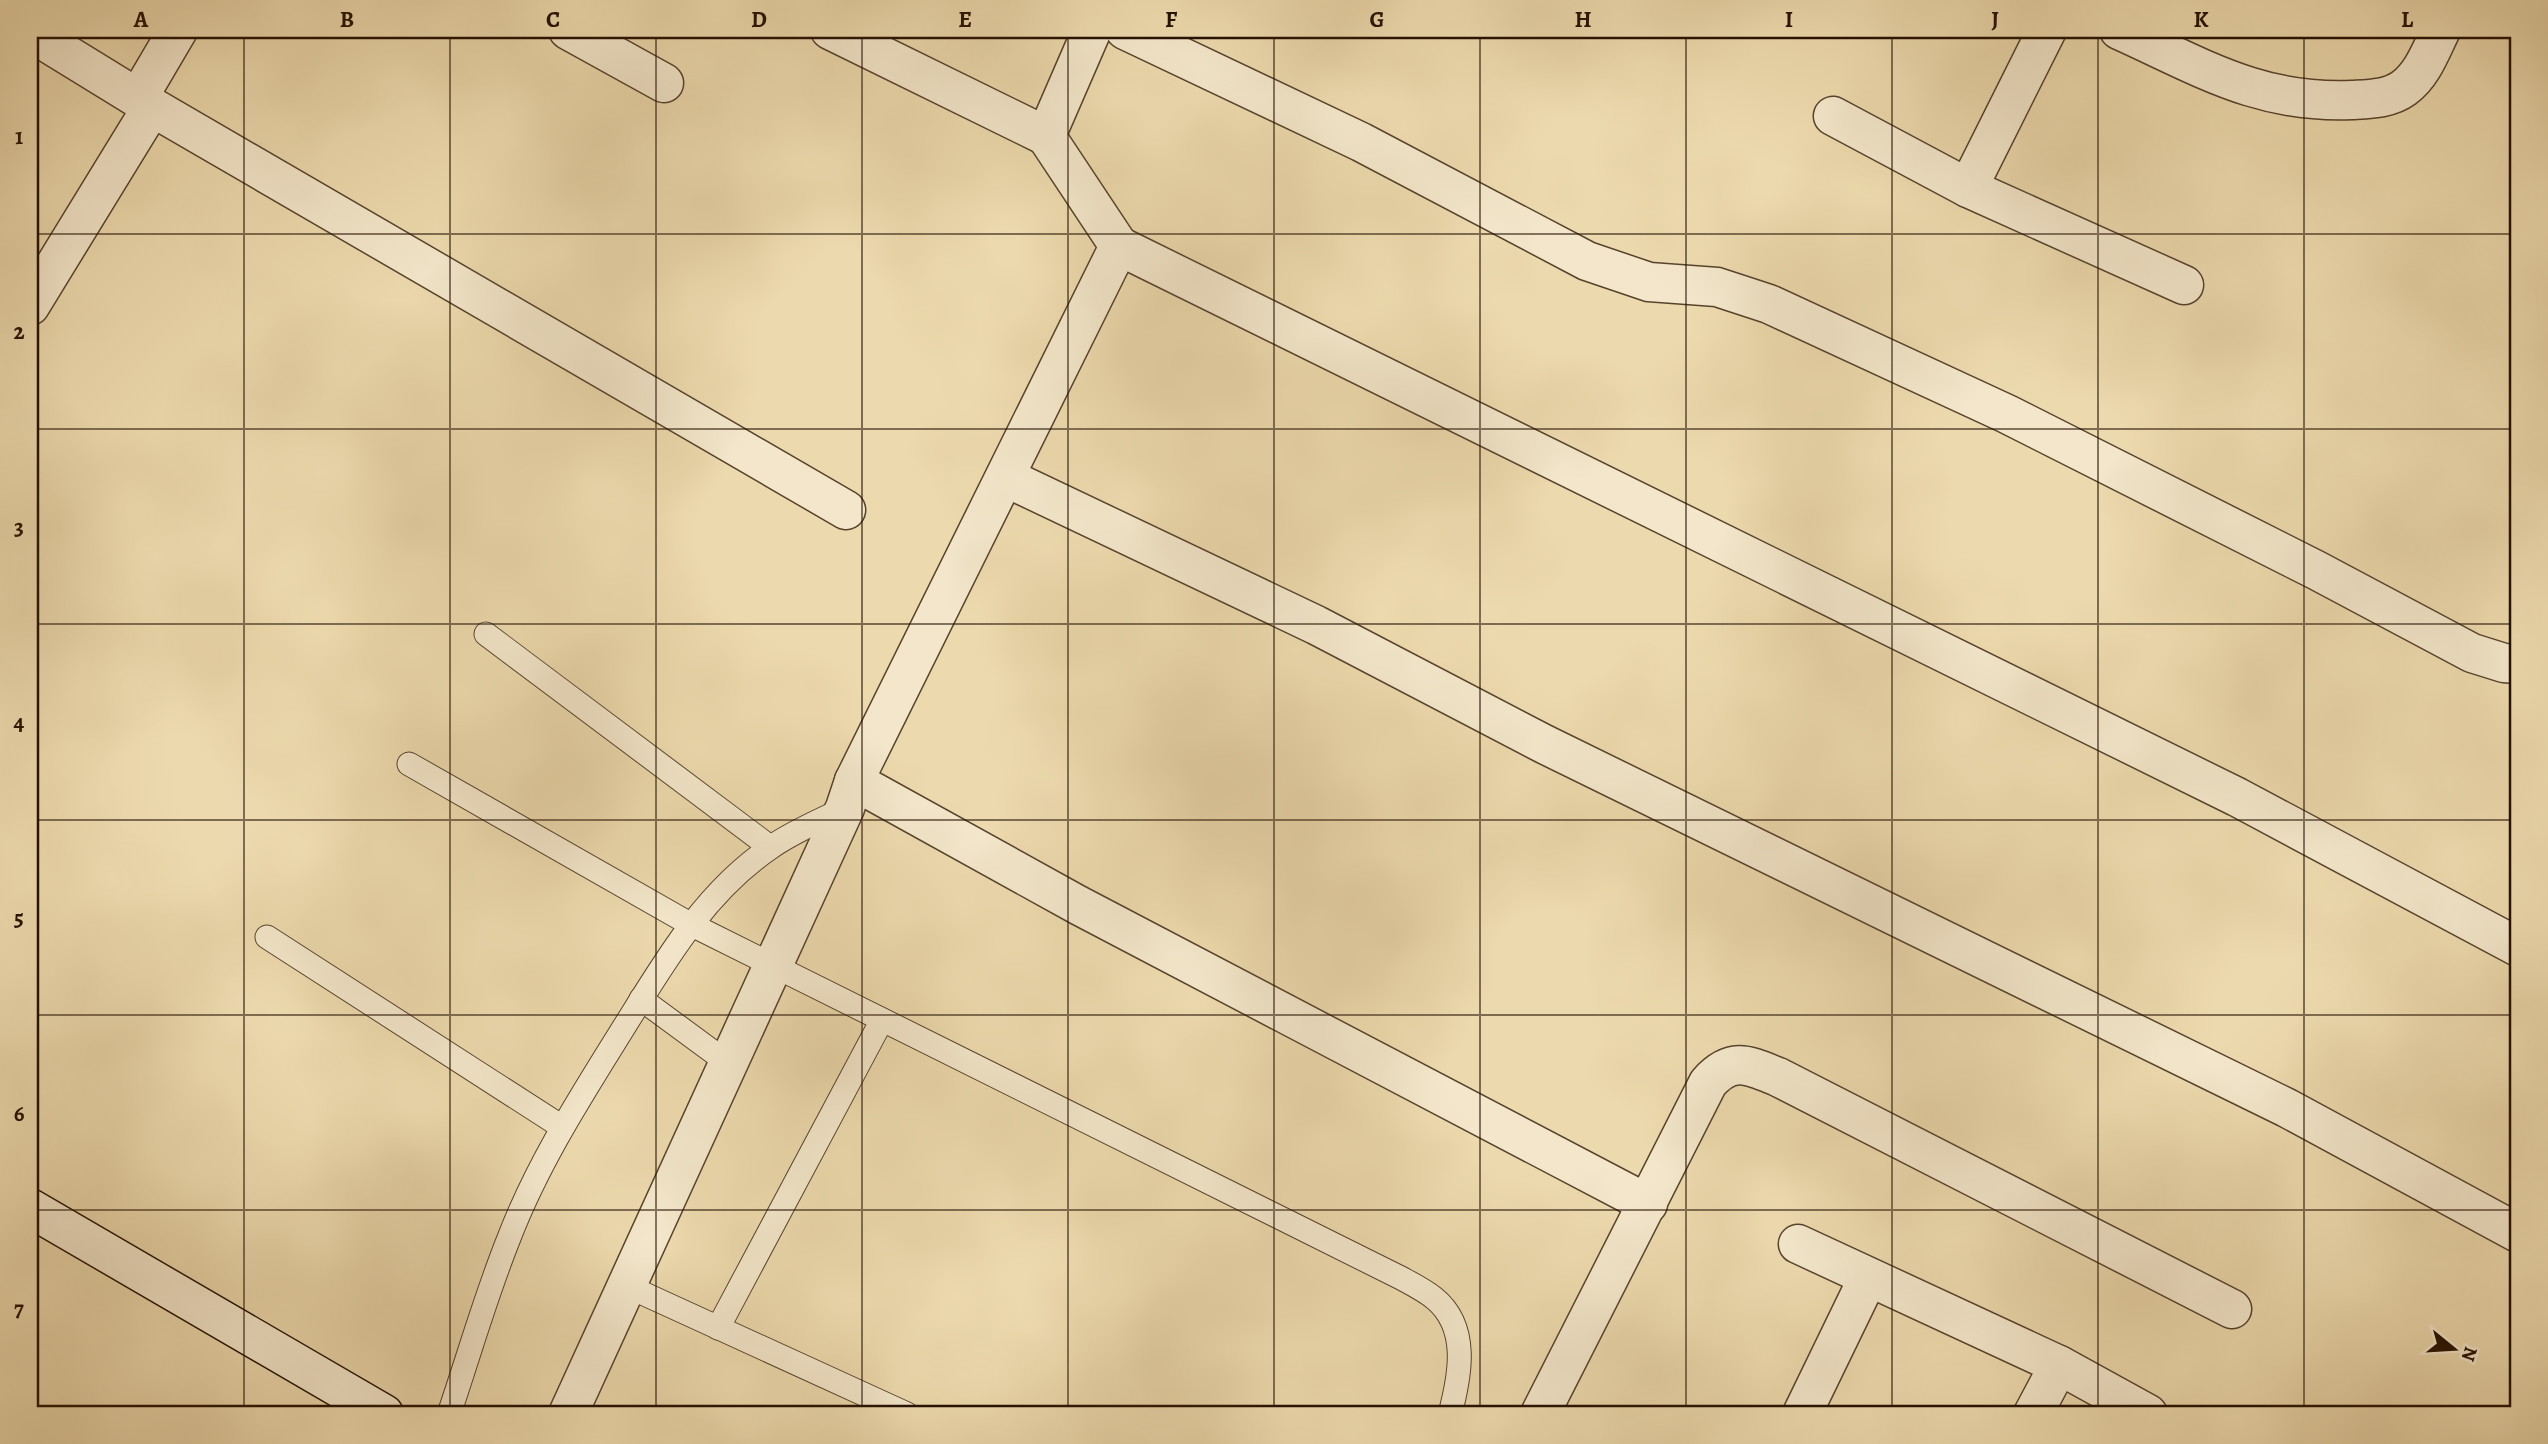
<svg xmlns="http://www.w3.org/2000/svg" width="2548" height="1444" font-family="Alegreya,serif">
  <style>
    .lines { fill: none; stroke-linecap: round; stroke-linejoin: round }
    .service-casing { stroke: #57432c; stroke-width: 25 }
    .minor-casing { stroke: #57432c; stroke-width: 41 }
    .secondary-casing { stroke: #251101; stroke-width: 41 }
    .service { stroke: #f3e6ca; stroke-width: 23 }
    .minor { stroke: #f3e6ca; stroke-width: 38 }
    .secondary { stroke: #f3e6ca; stroke-width: 38 }
    .grid { fill: none; stroke: #251101; stroke-width: 2; stroke-opacity: 0.55 }
    .neatline { fill: none; stroke: #251101; stroke-width: 2.5 }
    .grid-label { font-size: 23px; text-anchor: middle; font-weight: bold; fill: #251101 }
  </style>
  <rect width="100%" height="100%" fill="#ecd9ad"/>
  <filter id="stains"><feTurbulence type="fractalNoise" baseFrequency=".00286" numOctaves="4"/><feColorMatrix values="0 0 0 0 .2 0 0 0 0 .09 0 0 0 0 .02 0 0 0 .5 -.17"/></filter>
  <radialGradient id="worn" r=".72"><stop offset=".6" stop-color="#630" stop-opacity="0"/><stop offset="1" stop-color="#630" stop-opacity=".3"/></radialGradient>
  <g class="lines">
    <defs>
      <g id="service">
        <polyline points="486,634 770,847"/>
        <path d="M409,764L690,924L1401,1278C1412,1284 1424,1290 1434,1298C1470,1327 1460,1376 1450,1414"/>
        <polyline points="267,937 562,1127"/>
        <polyline points="641,999 728,1063"/>
        <polyline points="627,1286 907,1414"/>
        <polyline points="718,1328 882,1020"/>
        <path d="M449,1414C469,1355 486,1295 509,1238C539,1160 585,1090 629,1019C668,956 707,891 770,848C792,832 820,821 845,808"/>
      </g>
      <g id="minor">
        <polyline points="568,30 664,83"/>
        <polyline points="830,30 1046,136"/>
        <polyline points="1125,30 1361,142 1587,261 1649,282 1717,287 1769,304 2007,414 2316,570 2472,653 2504,663 2518,664"/>
        <path d="M2119,30C2201,67 2259,104 2352,100C2370,99 2389,99 2404,88C2423,74 2431,50 2441,30"/>
        <polyline points="30,32 152,107 30,306"/>
        <polyline points="138,98 178,30"/>
        <polyline points="152,107 846,510"/>
        <polyline points="1833,116 1968,188 2184,285"/>
        <polyline points="1968,188 2047,30"/>
        <polyline points="1119,246 2237,797 2518,947"/>
        <polyline points="1005,477 1316,625 1544,744 2287,1108 2518,1233"/>
        <polyline points="854,781 1078,905 1648,1204"/>
        <polyline points="1798,1244 2059,1365 2148,1414"/>
        <polyline points="568,1414 845,808 854,781 1119,246 1046,136 1092,30"/>
        <path d="M1540,1414L1708,1083C1732,1056 1748,1065 1778,1077L2232,1309"/>
        <polyline points="1802,1414 1868,1278"/>
        <polyline points="2033,1414 2059,1365"/>
      </g>
      <polyline id="secondary" points="30,1208 384,1414"/>
    </defs>
    <use href="#service" class="service-casing"/>
    <use href="#minor" class="minor-casing"/>
    <use href="#secondary" class="secondary-casing"/>
    <use href="#service" class="service"/>
    <use href="#minor" class="minor"/>
    <use href="#secondary" class="secondary"/>
  </g>
  <path class="grid" d="M244,30V1414M450,30V1414M656,30V1414M862,30V1414M1068,30V1414M1274,30V1414M1480,30V1414M1686,30V1414M1892,30V1414M2098,30V1414M2304,30V1414M30,234H2518M30,429H2518M30,624H2518M30,820H2518M30,1015H2518M30,1210H2518"/>
  <rect width="2548" height="1444" fill="none" stroke="#ecd9ad" stroke-width="77"/>
  <g transform="translate(2454 1349) rotate(108)" stroke="#f3e6ca" stroke-width="5" paint-order="stroke">
  <path d="M0-5L12 26L0 18L-12 26Z" fill="#251101"/>
  <text y="-10" font-size="19" font-weight="bold" text-anchor="middle" fill="#251101">N</text>
  </g>
  <rect x="38" y="38" width="2472" height="1368" class="neatline"/>
  <g class="grid-label">
    <text x="141" y="27">A</text>
    <text x="347" y="27">B</text>
    <text x="553" y="27">C</text>
    <text x="759" y="27">D</text>
    <text x="965" y="27">E</text>
    <text x="1171" y="27">F</text>
    <text x="1377" y="27">G</text>
    <text x="1583" y="27">H</text>
    <text x="1789" y="27">I</text>
    <text x="1995" y="27">J</text>
    <text x="2201" y="27">K</text>
    <text x="2407" y="27">L</text>
    <text x="19" y="144">1</text>
    <text x="19" y="339">2</text>
    <text x="19" y="535">3</text>
    <text x="19" y="730">4</text>
    <text x="19" y="925">5</text>
    <text x="19" y="1121">6</text>
    <text x="19" y="1316">7</text>
  </g>
  <rect width="100%" height="100%" filter="url(#stains)"/>
  <rect width="100%" height="100%" fill="url(#worn)"/>
</svg>
